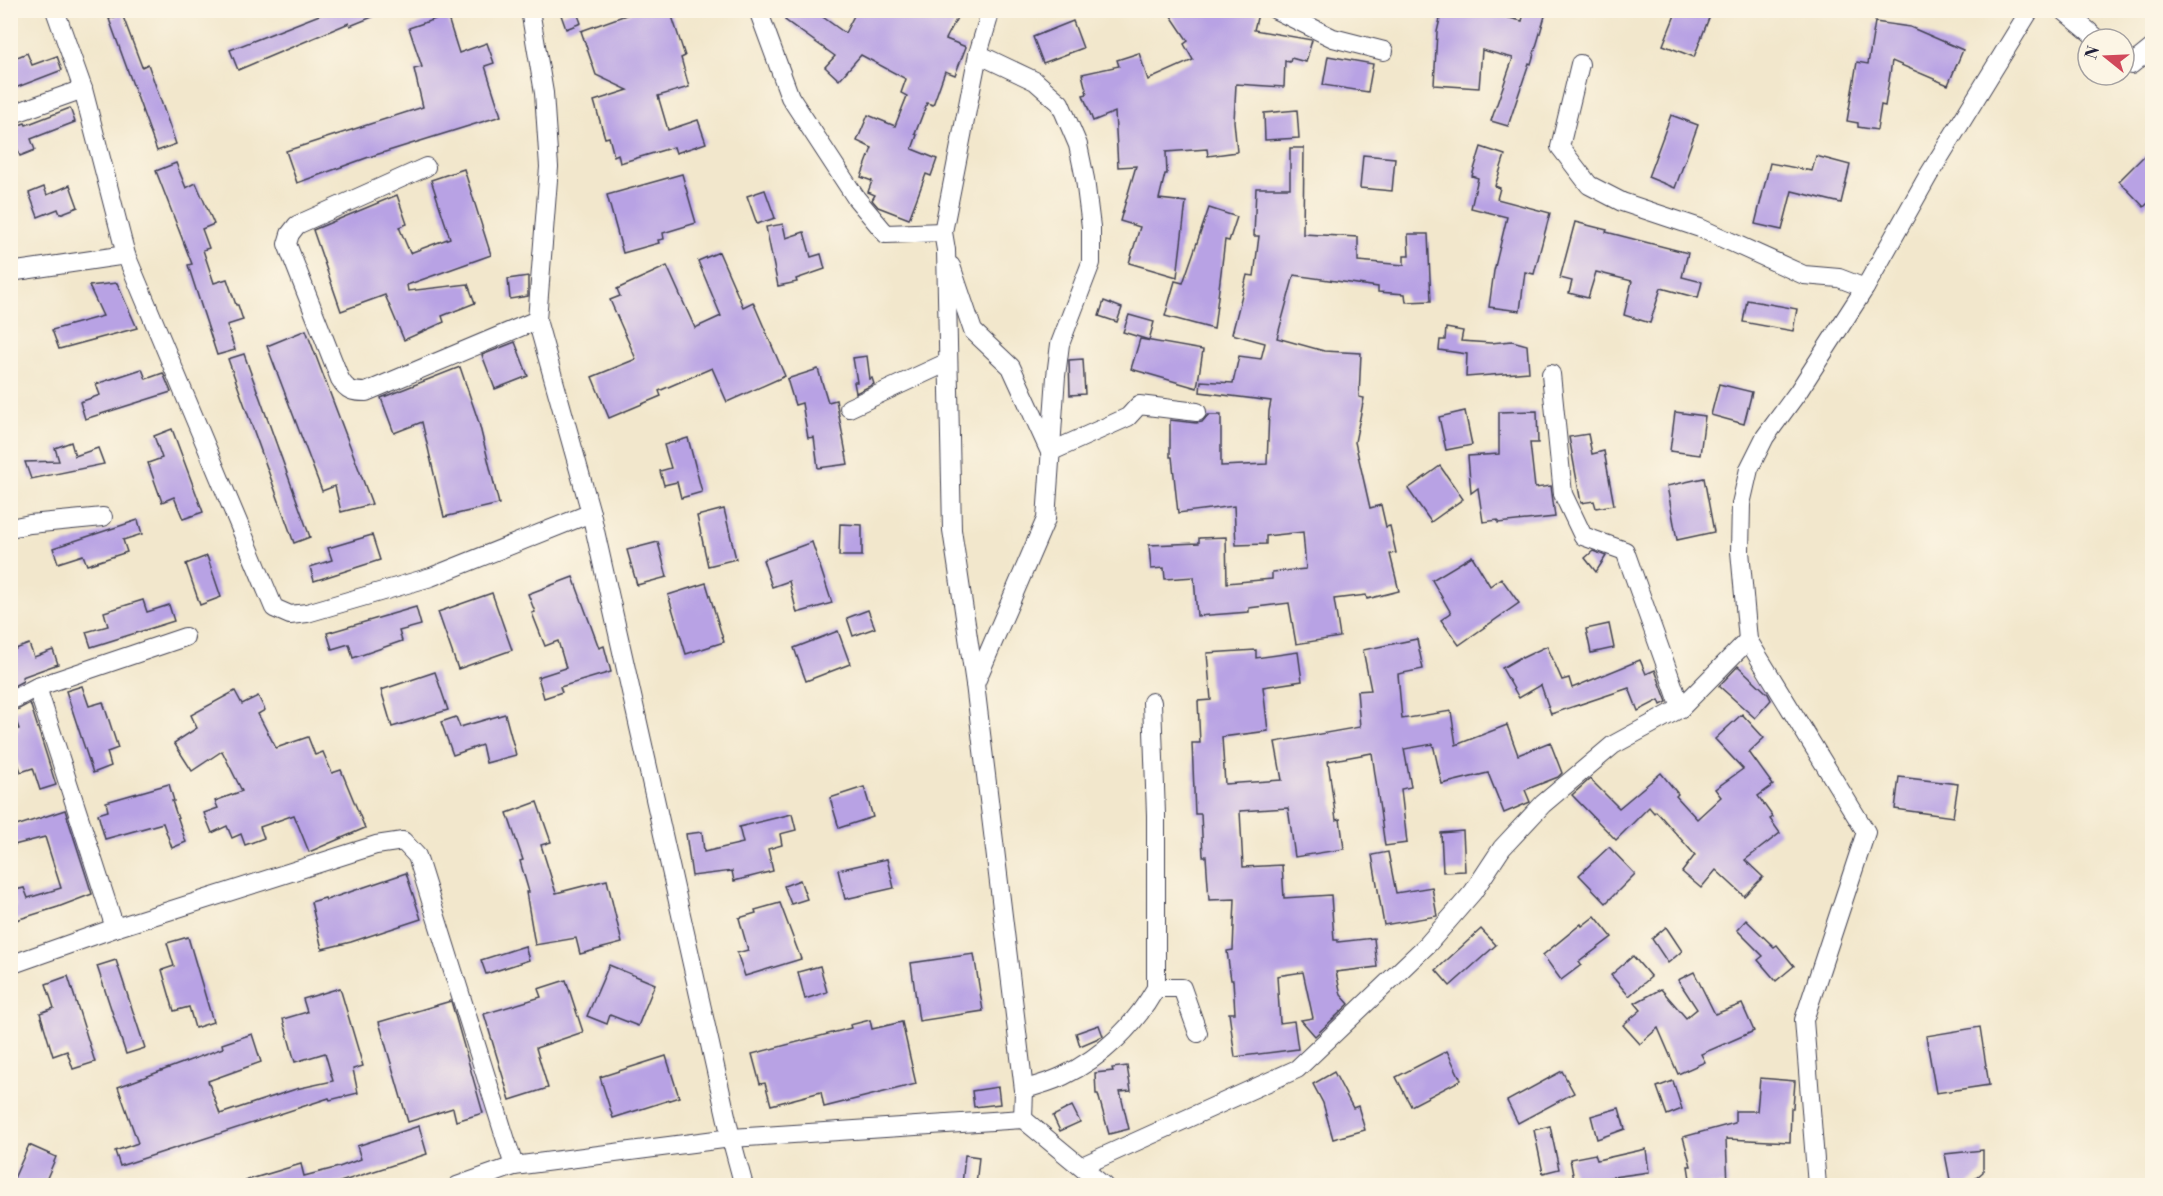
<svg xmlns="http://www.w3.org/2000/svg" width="2163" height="1196" font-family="'Libre Bodoni',serif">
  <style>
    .building { fill: #b8a2e4 }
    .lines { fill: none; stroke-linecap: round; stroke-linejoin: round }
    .minor-casing { stroke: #414051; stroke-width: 20 }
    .minor { stroke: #fff; stroke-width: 18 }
  </style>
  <rect width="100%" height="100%" fill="#fcf5e5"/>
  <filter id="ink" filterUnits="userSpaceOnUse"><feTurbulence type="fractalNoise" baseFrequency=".0167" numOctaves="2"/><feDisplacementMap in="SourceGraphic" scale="12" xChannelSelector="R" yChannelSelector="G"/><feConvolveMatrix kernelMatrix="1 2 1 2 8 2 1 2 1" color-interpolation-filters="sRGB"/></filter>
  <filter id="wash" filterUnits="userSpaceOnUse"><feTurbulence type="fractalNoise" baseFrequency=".008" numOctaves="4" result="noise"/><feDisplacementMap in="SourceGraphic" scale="24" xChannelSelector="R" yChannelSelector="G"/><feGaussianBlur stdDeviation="1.35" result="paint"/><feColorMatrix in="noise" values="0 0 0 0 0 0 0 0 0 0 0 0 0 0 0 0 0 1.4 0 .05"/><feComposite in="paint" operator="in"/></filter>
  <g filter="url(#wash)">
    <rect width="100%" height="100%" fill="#f2e7cc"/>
    <g id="blocks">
      <g class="building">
        <polygon points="332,10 387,11 350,26 349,23 238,70 230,50"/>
        <polygon points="573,10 576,10 581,23 566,29 561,15"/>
        <polygon points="640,10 670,10 685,56 681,58 689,87 658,96 668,130 698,120 706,143 676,153 674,147 620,163 618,154 614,156 609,137 605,138 594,101 628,90 596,75 581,31"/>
        <polygon points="793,10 813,10 845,33 857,10 961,10 946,39 966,47 955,75 945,71 933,105 927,103 915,134 917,135 912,149 937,159 931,176 926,174 909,219 878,207 872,200 875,195 868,192 872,181 861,177 872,148 857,141 868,115 895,126 907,96 901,93 906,79 861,55 839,80 825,67 835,56 785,20"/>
        <polygon points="1167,10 1241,10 1258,14 1254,30 1312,40 1306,62 1291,58 1290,62 1285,61 1284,87 1236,84 1234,121 1237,152 1208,156 1207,149 1166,152 1167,174 1165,174 1159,199 1186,202 1177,277 1129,263 1140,227 1120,221 1136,166 1118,167 1115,112 1093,121 1083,95 1087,94 1082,74 1119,66 1117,60 1139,53 1148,80 1193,60 1184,44 1188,41"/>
        <polygon points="1442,10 1493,10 1493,14 1522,21 1525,10 1545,16 1531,64 1529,63 1508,126 1491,121 1513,58 1482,50 1479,88 1434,85 1437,32"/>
        <polygon points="1677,10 1712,10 1694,57 1663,45"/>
        <polygon points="122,14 142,67 148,64 176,144 157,151 109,19"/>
        <polygon points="447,15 459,53 487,43 494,63 485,66 501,116 369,157 297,183 286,151 423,107 414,69 422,67 409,28"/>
        <polygon points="1073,21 1083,48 1043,63 1033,37"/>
        <polygon points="1875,22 1910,27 1963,50 1948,85 1892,61 1885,106 1881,105 1877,130 1858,127 1858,123 1847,121 1857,62 1868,64"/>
        <polygon points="27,53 32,65 57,56 62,70 10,90 10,60"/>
        <polygon points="1328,56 1373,64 1368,92 1323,85"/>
        <polygon points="70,108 75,122 31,139 35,150 20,156 16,145 10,147 10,128 25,123 26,125"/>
        <polygon points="1297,110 1299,138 1265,140 1264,113"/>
        <polygon points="1671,115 1698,125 1675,188 1648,177"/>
        <polygon points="1481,147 1505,155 1495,186 1500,188 1497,199 1550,213 1534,274 1525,272 1520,311 1489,307 1494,271 1507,217 1471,208 1478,178 1472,176"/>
        <polygon points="1290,148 1304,148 1303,234 1358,237 1358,261 1404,265 1404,256 1409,256 1408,234 1428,234 1431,301 1406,302 1405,294 1378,292 1378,287 1294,275 1277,338 1324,351 1361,353 1359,397 1364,398 1355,442 1370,508 1381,505 1386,527 1390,526 1396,553 1390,554 1399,591 1367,599 1366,595 1334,599 1340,637 1296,644 1289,603 1249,608 1249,612 1197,616 1194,577 1165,579 1164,568 1151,569 1149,545 1199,543 1199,538 1226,537 1227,583 1272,579 1272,572 1306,569 1303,532 1266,536 1266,544 1236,545 1234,506 1178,513 1172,457 1170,457 1170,420 1196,423 1202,422 1208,415 1221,415 1221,466 1267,464 1269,411 1271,401 1200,392 1201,381 1233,383 1239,356 1261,359 1265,343 1232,334 1247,275 1254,276 1259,236 1254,236 1256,188 1290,188"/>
        <polygon points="1363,155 1395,158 1392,191 1360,188"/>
        <polygon points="1816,156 1850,165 1841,203 1792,191 1782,230 1755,224 1770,163 1812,171"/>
        <polygon points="2144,156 2152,165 2152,199 2144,207 2119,181"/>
        <polygon points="176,163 186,188 196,183 214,224 202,229 209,248 203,250 214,283 227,279 236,305 238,305 243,320 227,325 235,350 217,355 188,265 192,264 156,171"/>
        <polygon points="464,169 491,255 407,285 408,291 468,284 475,303 442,316 444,322 404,340 385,295 341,311 313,230 397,195 407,224 399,227 410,253 450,238 431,180"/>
        <polygon points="682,174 696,223 663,233 664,239 658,240 659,243 623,253 607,195"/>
        <polygon points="70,185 78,207 60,214 58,209 38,217 29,193 44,187 47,195"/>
        <polygon points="765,190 775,218 757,224 747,196"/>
        <polygon points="1209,208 1237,217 1229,241 1225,240 1214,329 1165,316 1175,281 1183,283"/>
        <polygon points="1575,222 1607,230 1606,232 1688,253 1682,277 1702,282 1698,298 1661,288 1650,323 1624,315 1632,281 1596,272 1588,298 1569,293 1572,281 1560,278"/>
        <polygon points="783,224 786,238 804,232 811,257 821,254 825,269 796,279 797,282 778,286 766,227"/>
        <polygon points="719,252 743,307 753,302 785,376 727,402 712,368 659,391 661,396 609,418 592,377 636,359 610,300 620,296 617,289 667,266 695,328 721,316 698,261"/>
        <polygon points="528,276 528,296 510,299 508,279"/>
        <polygon points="117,283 137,328 59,349 52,330 103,316 89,286"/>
        <polygon points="1747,300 1797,309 1793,331 1743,322"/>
        <polygon points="1104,301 1122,308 1117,322 1099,316"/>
        <polygon points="1129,315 1154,322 1149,340 1123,332"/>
        <polygon points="1446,328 1463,331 1461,341 1491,343 1512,341 1527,345 1529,372 1466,377 1467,354 1439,350 1440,340 1445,340"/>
        <polygon points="306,330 372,504 341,512 335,486 322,491 267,346"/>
        <polygon points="1140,339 1203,350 1197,388 1131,369"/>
        <polygon points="515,342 528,376 495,389 482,355"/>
        <polygon points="244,354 310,537 294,543 228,359"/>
        <polygon points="867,356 870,379 872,378 874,384 856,393 854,382 857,382 853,358"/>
        <polygon points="1083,359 1085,394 1070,395 1069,360"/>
        <polygon points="460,367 479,423 499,504 444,517 422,422 394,433 381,398"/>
        <polygon points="142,369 146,379 163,373 171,392 85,419 80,402 100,395 96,384"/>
        <polygon points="818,369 828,402 836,400 848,464 818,468 814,437 808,438 802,403 795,405 787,379"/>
        <polygon points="1719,384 1752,392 1744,424 1711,415"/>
        <polygon points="1465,411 1472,445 1446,450 1439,417"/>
        <polygon points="1537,411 1538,443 1530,443 1535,488 1551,486 1555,517 1498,523 1498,520 1483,522 1478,488 1471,493 1468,456 1499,454 1499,412"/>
        <polygon points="1675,412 1705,416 1700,455 1670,451"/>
        <polygon points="172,429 203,512 183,519 174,497 162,502 148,463 162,458 154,436"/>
        <polygon points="1588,434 1592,454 1604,451 1614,505 1596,508 1594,501 1581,503 1569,437"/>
        <polygon points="688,438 702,492 681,498 677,482 664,485 660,471 671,468 664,445"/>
        <polygon points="71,442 75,456 98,448 104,464 31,479 25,462 59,461 55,448"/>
        <polygon points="1440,466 1463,499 1431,522 1408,489"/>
        <polygon points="1704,478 1714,532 1677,540 1667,486"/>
        <polygon points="724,509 736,559 708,566 697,516"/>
        <polygon points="138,520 142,534 123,540 127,552 87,565 83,555 58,563 53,548"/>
        <polygon points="840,524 862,525 862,556 839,556"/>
        <polygon points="372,535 380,560 314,581 310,567 332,560 328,548"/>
        <polygon points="658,542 667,577 637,585 627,550"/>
        <polygon points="812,542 832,603 797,613 789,581 772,587 763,560"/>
        <polygon points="1593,551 1606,556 1596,572 1585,558"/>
        <polygon points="207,556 221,597 200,605 186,564"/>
        <polygon points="1472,556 1490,586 1501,578 1519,603 1459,645 1441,620 1451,613 1432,580"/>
        <polygon points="573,577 599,648 604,646 611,672 560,687 562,692 544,698 538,677 566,668 558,641 545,646 532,613 535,612 528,594"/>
        <polygon points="706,583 724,642 686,654 668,595"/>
        <polygon points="492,593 512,650 458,669 438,612"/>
        <polygon points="143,600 147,612 169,605 174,621 91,647 86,632 108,626 104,612"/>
        <polygon points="416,607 421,625 399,631 402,641 353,658 349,644 332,649 327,633"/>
        <polygon points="868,610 875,628 853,636 847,618"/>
        <polygon points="1609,624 1614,648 1591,653 1586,629"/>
        <polygon points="838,631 850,664 806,681 794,648"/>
        <polygon points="1417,639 1423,669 1398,674 1402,719 1451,711 1456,745 1507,725 1518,755 1550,742 1562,773 1558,777 1525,790 1530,802 1504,813 1488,773 1442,784 1433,744 1404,749 1411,787 1401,789 1407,843 1385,846 1372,753 1328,761 1336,820 1340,819 1344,849 1295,857 1288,808 1240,811 1243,867 1282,865 1284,898 1331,895 1334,940 1338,940 1338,942 1374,938 1377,967 1336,972 1341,995 1349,1004 1315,1036 1301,1020 1313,1018 1303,972 1277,976 1280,1023 1294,1021 1298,1049 1235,1057 1229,1013 1235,1013 1233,980 1231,980 1227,951 1233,950 1235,899 1209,900 1206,856 1203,856 1201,814 1195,814 1192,743 1200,743 1198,701 1211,700 1207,653 1256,650 1256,658 1298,652 1302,681 1263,687 1268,731 1222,737 1225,784 1282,780 1275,742 1360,727 1357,691 1371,690 1363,650"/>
        <polygon points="29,644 34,657 53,650 58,664 22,677 23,681 10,688 10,651"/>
        <polygon points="1547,646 1562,680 1569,678 1572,688 1640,660 1646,674 1655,670 1667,702 1661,705 1659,700 1638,711 1629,688 1551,714 1541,685 1519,698 1502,668 1521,657 1522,658"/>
        <polygon points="1738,666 1768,694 1771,700 1755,718 1719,686"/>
        <polygon points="435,672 448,710 392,727 381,690"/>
        <polygon points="82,686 89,706 103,702 118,748 107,752 111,766 93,773 66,691"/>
        <polygon points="235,691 242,704 258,696 265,710 258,714 276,748 308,737 315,755 323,752 332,773 341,770 365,828 309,852 294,815 260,827 264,838 245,845 241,834 232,838 227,826 212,833 204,813 218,808 215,801 242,791 222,751 192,771 174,743 197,728 191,715"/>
        <polygon points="30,703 56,785 40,790 33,768 21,772 10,741 10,731 19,729 13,712"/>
        <polygon points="505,714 516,755 486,763 482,745 453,755 441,722 456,717 460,727"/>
        <polygon points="1742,714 1764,738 1749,752 1773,785 1758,796 1773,817 1770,819 1780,833 1745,860 1763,877 1744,896 1716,870 1701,888 1682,872 1695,855 1656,811 1654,813 1649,807 1616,840 1572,795 1590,779 1619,808 1661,773 1678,794 1676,796 1697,819 1721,797 1715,789 1743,769 1715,739"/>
        <polygon points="1899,777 1958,784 1953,817 1895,809"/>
        <polygon points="169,784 174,801 172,801 186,842 172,848 163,823 105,839 98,814 108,811 106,802"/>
        <polygon points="864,787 873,817 839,828 830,798"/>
        <polygon points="537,802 551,842 541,845 556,893 607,880 622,943 580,954 576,938 535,945 526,892 529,892 520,861 523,860 507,813"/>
        <polygon points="65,810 92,894 58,907 10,922 10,908 16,906 11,891 24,888 28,898 61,888 45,837 10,846 10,828"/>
        <polygon points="792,814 796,830 780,834 782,845 768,849 773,871 734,881 732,871 692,876 686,834 702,832 704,852 743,843 739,827"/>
        <polygon points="1463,831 1465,871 1443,872 1441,833"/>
        <polygon points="1609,847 1635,874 1606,903 1579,875"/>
        <polygon points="1388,852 1396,893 1432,887 1437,916 1384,925 1372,855"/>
        <polygon points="887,859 894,888 845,899 838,870"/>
        <polygon points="406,873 421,919 351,942 322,949 311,902 325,898 326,900"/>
        <polygon points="800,880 807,899 791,904 784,886"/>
        <polygon points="780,903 801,959 745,976 737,953 748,950 739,918 756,913 755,910"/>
        <polygon points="1595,916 1612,937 1579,962 1581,965 1561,980 1543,955 1581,924 1582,926"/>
        <polygon points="1746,920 1774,947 1777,945 1794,966 1776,981 1758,960 1763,956 1737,930"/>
        <polygon points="1666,927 1682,951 1668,963 1652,939"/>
        <polygon points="1481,929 1496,945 1450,986 1436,970"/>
        <polygon points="188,937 213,1022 195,1028 189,1007 174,1011 162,970 174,966 167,943"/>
        <polygon points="525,946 529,960 486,974 481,960"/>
        <polygon points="974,954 983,1011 919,1021 911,963"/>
        <polygon points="1633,956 1651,977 1629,996 1611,975"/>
        <polygon points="116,960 145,1048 126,1054 97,966"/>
        <polygon points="609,965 655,984 638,1026 610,1015 607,1024 587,1016"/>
        <polygon points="820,966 827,992 805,999 798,972"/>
        <polygon points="1694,972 1715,1014 1742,1004 1754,1031 1701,1054 1705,1062 1678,1074 1658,1028 1640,1044 1623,1025 1641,1010 1635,1003 1661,989 1686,1018 1697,1009 1678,980"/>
        <polygon points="68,976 95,1062 73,1069 67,1051 53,1056 40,1013 54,1008 46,984"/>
        <polygon points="566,980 583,1032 536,1048 548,1088 510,1100 484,1014 541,997 538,989"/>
        <polygon points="340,988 363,1066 353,1069 358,1093 330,1100 329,1098 120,1166 115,1151 138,1143 118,1087 223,1048 222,1044 252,1034 261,1062 208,1081 220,1114 296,1089 333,1081 325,1053 295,1062 283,1019 307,1012 303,999"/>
        <polygon points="451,1001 483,1113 456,1121 453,1108 408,1122 379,1022"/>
        <polygon points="870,1020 872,1029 902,1022 916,1084 824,1107 821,1092 771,1105 765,1083 760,1084 752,1054 851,1028 850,1025"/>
        <polygon points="1099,1025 1103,1036 1080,1046 1076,1033"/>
        <polygon points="1980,1027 1989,1085 1936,1093 1926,1036"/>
        <polygon points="1447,1051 1461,1080 1411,1106 1396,1077"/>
        <polygon points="666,1056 679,1097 613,1118 600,1077"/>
        <polygon points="1127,1066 1131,1091 1120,1092 1129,1129 1109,1134 1098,1094 1096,1094 1095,1073 1113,1071 1112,1068"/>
        <polygon points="1562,1071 1574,1093 1518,1123 1507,1101"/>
        <polygon points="1334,1072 1353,1108 1358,1106 1365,1130 1333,1139 1323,1103 1313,1084"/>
        <polygon points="1760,1078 1795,1081 1793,1108 1791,1108 1790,1142 1726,1139 1728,1185 1691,1185 1688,1166 1691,1166 1683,1137 1735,1123 1735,1111 1757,1111"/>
        <polygon points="1673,1081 1682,1109 1667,1115 1657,1087"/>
        <polygon points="998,1087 1000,1104 974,1107 972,1091"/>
        <polygon points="1072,1106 1080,1122 1060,1131 1053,1116"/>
        <polygon points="1619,1108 1625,1129 1597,1139 1591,1116"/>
        <polygon points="419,1126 427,1154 331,1185 245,1185 244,1181 301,1164 304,1176 339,1167 361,1159 357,1146"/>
        <polygon points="1550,1126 1559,1169 1543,1173 1534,1130"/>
        <polygon points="29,1145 56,1157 44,1185 11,1185"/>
        <polygon points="1646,1149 1649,1172 1606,1178 1607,1182 1590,1185 1575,1185 1570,1159 1595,1154 1597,1160"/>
        <polygon points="1983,1150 1983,1172 1968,1185 1951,1185 1945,1154"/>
        <polygon points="965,1155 979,1157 976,1185 962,1185"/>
      </g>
    </g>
  </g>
  <g filter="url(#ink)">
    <use href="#blocks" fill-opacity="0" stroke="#414051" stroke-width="1.5"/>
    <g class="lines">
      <defs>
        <g id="minor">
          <polyline points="55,10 83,89 126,255 274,608 290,615 307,613 431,577 591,513"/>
          <polyline points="530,10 544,93 549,167 537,320 591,513 731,1138 744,1186"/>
          <polyline points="758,10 790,97 856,198 886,234 943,232"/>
          <polyline points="991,10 978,54 943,232 946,250 952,530 975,684 1024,1090 1023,1119"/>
          <polyline points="1276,10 1333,38 1384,51"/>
          <polyline points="2063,10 2098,39"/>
          <polyline points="2124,59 2131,65 2152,48"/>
          <polyline points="1580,64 1560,147 1589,185 1622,202 1700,228 1804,275 1839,278 1865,288"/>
          <polyline points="10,115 83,89"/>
          <path d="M426,167L297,225L290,234L287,244L340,379C347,391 353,392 366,392L537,320"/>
          <polyline points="951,266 973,331 1011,367 1050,452 1128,417 1139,405 1197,412"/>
          <polyline points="10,272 126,255"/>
          <polyline points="1551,374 1563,494 1583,536 1625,551 1681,708"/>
          <polyline points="849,408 948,362"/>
          <polyline points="10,528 30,524 103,517"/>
          <polyline points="975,684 1046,519 1056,376 1060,344 1091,263 1091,227 1085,179 1078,145 1060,103 1035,81 978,54"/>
          <polyline points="37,687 115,928"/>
          <polyline points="10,701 37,687 185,637"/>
          <polyline points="10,965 115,928 376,845 403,841 417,856 514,1166"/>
          <polyline points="1156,988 1182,988 1198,1033"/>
          <path d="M1024,1090C1037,1085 1051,1082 1063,1076C1103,1057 1135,1025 1156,988V815L1152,702"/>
          <polyline points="1082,1166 1297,1069 1428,944 1473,892 1502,848 1543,804 1613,745 1681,708 1748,640"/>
          <polyline points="457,1186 514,1166 731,1138 1023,1119 1104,1186"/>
          <polyline points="1817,1186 1804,1020 1866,832 1748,640 1740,551 1741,504 1749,469 1765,437 1798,392 1865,288 1928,176 2030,10"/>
        </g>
      </defs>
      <use href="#minor" class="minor-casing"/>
      <use href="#minor" class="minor"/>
    </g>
  </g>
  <rect width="2163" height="1196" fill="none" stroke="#fcf5e5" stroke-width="36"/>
  <g transform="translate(2106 57) rotate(288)"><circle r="28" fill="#fcf5e5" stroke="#a5a1a1" stroke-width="1.5"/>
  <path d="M0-4.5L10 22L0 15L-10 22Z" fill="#d1495b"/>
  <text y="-9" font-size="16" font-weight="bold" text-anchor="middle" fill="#22223b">N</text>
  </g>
</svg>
